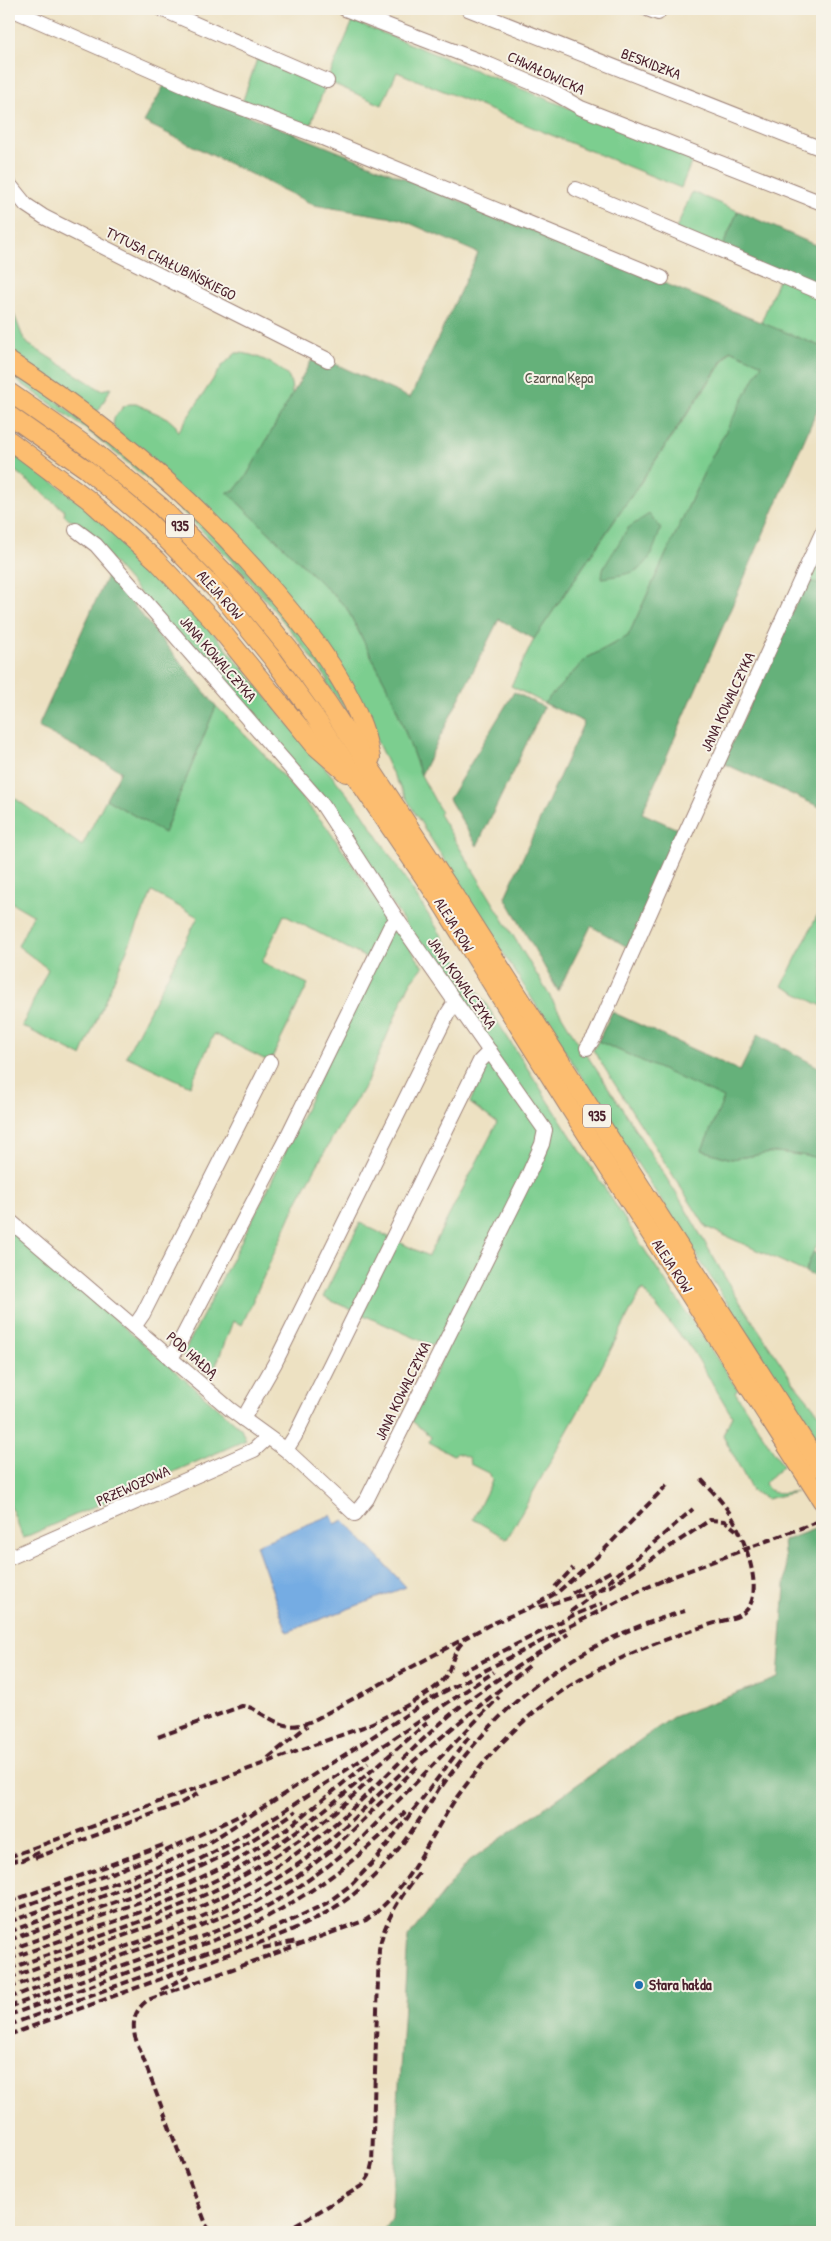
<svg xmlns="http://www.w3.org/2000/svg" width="831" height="2241" font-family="'Patrick Hand',sans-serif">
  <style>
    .green { fill: #7cce8f; stroke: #63765d }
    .forest { fill: #65b17a; stroke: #586852 }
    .water { fill: #74ace3; stroke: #5f6687 }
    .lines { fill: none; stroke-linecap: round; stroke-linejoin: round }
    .minor-casing { stroke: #9c8076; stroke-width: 16 }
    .major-casing { stroke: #9c8076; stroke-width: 20 }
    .minor { stroke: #fff; stroke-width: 14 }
    .major { stroke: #fcbd6f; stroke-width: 18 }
    .rail { stroke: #4a1f2b; stroke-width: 4; stroke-dasharray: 8 4; stroke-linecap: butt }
    .poi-dot { fill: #1f6fb2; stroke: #f7f3e8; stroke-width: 2 }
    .labels { text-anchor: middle; stroke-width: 4; stroke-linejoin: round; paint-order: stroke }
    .shield { fill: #f7f3e8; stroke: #7e5f64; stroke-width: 1 }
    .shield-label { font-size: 14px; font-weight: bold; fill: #4a1f2b }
    .street-label { font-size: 15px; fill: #4a1f2b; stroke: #f7f3e8 }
    .park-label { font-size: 15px; fill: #595449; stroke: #f7f3e8 }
    .poi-label { font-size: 15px; font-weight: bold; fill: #4a1f2b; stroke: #f7f3e8; text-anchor: start }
  </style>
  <rect width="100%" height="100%" fill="#f7f3e8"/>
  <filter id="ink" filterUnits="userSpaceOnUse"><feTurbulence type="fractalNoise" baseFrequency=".02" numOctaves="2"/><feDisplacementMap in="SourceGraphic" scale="10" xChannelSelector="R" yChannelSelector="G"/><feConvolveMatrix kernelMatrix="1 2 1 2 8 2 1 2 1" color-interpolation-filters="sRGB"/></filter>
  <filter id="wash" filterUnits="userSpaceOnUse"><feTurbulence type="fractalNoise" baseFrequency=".0096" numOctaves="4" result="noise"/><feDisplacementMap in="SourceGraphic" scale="20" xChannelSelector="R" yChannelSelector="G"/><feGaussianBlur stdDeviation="1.12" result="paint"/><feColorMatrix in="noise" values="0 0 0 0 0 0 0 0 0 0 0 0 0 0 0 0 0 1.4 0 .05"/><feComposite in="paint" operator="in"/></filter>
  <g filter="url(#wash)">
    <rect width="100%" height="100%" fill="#ede1c2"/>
    <g class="green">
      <polygon points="353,21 693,158 681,188 397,72 382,105 327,81 308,132 241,106 258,56 327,81"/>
      <polygon points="692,192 738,211 721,250 675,231"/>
      <polygon points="780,275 822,293 822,347 761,323"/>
      <polygon points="9,301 22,335 28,344 101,390 111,388 99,410 96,412 9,354"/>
      <polygon points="731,350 763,364 707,466 628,636 587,658 544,703 511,686 534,639"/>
      <path d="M236,353C251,352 281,365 289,378C292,384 292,390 292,397L247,475L234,491L227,492L346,607L392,696L421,775L441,812L439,814L576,1039L618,1102L681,1201L734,1293L794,1383L822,1417V1450L577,1070L416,815L390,769L353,690L113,427L114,418L123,407L129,404H136L167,418L176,426L178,432L222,366Z"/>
      <path d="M18,373L45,391L193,512L315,650L354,723L326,682L328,680C243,561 139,460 16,380Z"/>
      <path d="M9,448L102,519L191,606L362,812L646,1252L738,1390L735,1392L783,1466L765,1483C771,1498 786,1491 796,1492L767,1499L752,1491L723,1435L732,1416L693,1351L642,1289L582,1405L507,1539L473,1519L492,1481L490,1474L470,1464L469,1458L458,1453L453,1455L429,1442L431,1437L412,1421L453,1336L431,1345L323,1297L360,1223L428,1256L497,1123L470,1103L490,1051L335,818L86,531L64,515L65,511L9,466Z"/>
      <polygon points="822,546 822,586 807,579"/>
      <polygon points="216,706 260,750 326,826 423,967 409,985 366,1084 334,1135 297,1202 242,1325 233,1321 212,1376 182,1356 267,1191 374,962 284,915 262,962 308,984 270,1062 214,1034 190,1086 126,1056 198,917 152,892 81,1056 22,1026 48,969 18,946 33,915 9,901 9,794 82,846 106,799 164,833"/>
      <polygon points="822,906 822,1006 782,986"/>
      <polygon points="598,1041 725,1098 702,1150 731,1159 777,1152 822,1158 822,1233 805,1272 706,1227 593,1050"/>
      <polygon points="9,1228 241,1428 246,1440 23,1538 9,1502"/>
    </g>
    <g class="forest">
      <polygon points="166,82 822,347 822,399 642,813 682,831 629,948 591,926 558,991 505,897 584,722 544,703 587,658 628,636 707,466 762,364 730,350 534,639 499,619 421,775 392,696 346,607 227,492 234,491 247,475 311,361 333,363 410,398 478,253 400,219 314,205 144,122"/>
      <polygon points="738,211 822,248 822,293 721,250"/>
      <path d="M649,514L661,528C647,569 646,572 602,578L603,569L628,528Z"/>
      <polygon points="108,574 216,706 164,833 106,799 121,771 38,727"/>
      <polygon points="807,579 822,586 822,808 723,763"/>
      <polygon points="514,692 544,707 477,846 449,799"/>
      <polygon points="612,1012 740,1071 758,1034 822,1069 822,1158 777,1152 731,1159 702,1150 724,1098 598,1041"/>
      <polygon points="813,1252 822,1257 822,1280 805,1272"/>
      <polygon points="817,1528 822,1541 822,2232 382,2232 391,2219 408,1937 469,1861 673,1717 778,1678 786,1573 783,1541"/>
    </g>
    <polygon class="water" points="331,1515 335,1524 344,1520 406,1587 287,1632 256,1545"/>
  </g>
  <g filter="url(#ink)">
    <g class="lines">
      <defs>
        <g id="minor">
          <polyline points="11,9 207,95 325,139 662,278"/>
          <polyline points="161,9 327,81"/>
          <polyline points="345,9 490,65 551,91 581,108 604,117 822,203"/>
          <polyline points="468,9 822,149"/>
          <polyline points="647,9 658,13"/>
          <polyline points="9,184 26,205 44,217 328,360"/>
          <polyline points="576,189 822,293"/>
          <polyline points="587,1048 595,1036 686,832 822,533"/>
          <polyline points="9,1220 231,1410 286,1450 355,1514 367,1499 526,1180 542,1144 545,1130 397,919 322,804 96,545 76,530"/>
          <polyline points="134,1327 143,1314 270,1062"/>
          <polyline points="171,1359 288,1135 390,927 397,919"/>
          <polyline points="243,1419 275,1363 448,1013 455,1002"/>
          <polyline points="286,1450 295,1436 480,1061 490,1051"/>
          <polyline points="9,1558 254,1450 267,1438"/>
        </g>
        <g id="major">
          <path d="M9,361C105,423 191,495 266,582C303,625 340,668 361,722C366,733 368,746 371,758"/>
          <polyline points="9,392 91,449 160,506 235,583 289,649 327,702 456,898 822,1469"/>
          <polyline points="9,415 86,469 148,521 221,595 272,658 313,714 440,901 571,1110 822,1501"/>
          <polyline points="9,440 89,500 157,561 215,623 315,746 346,773"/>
        </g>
      </defs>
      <use href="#minor" class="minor-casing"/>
      <use href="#major" class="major-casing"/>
      <use href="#minor" class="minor"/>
      <use href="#major" class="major"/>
      <g class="rail">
        <polyline points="664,1580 822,1520"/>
        <polyline points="555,1587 573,1568"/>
        <polyline points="572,1593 613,1570"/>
        <polyline points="540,1607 611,1586 710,1520 725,1521 736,1530"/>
        <polyline points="570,1612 598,1591 693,1509"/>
        <polyline points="460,1673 574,1615 603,1603"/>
        <path d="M158,1737L242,1706C249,1706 254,1709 260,1713C283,1726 291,1731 316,1719L489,1625L531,1607L558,1592L595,1559L667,1485"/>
        <polyline points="268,1758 307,1726"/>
        <path d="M442,1786C505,1697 579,1641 685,1611"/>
        <path d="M9,1857L363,1727C382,1719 431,1695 443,1680C452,1669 452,1653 462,1643"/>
        <polyline points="35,1858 179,1804 199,1793"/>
        <polyline points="9,1861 23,1860 41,1851"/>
        <polyline points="9,1902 166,1844"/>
        <polyline points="9,1912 151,1858 245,1813"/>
        <polyline points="9,1922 157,1867 208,1843 434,1697 636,1592 669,1578"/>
        <polyline points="9,1932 198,1860 231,1843 281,1813 494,1672"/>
        <path d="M9,1940C108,1904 210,1874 296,1811"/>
        <polyline points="263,1948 297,1941"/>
        <polyline points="9,1950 183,1886 235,1861 288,1828 368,1763"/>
        <path d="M9,1959C84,1931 171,1906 241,1867C310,1828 368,1773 427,1723"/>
        <path d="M9,1969C76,1944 146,1922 211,1892C271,1864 325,1824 372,1778"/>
        <path d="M9,1978L193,1910C248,1886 299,1856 344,1816C382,1782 416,1743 455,1711C490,1682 530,1659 568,1634"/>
        <path d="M9,1988C105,1952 216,1922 300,1863C342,1833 377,1795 415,1760C452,1727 491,1697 529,1666"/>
        <polyline points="161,1990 192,1974"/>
        <polyline points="9,1998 180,1934 250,1905 294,1879 333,1849 417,1767"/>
        <polyline points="9,2007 211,1933 246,1918 287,1895 328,1866 361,1839 499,1697"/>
        <path d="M9,2015C58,1998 107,1980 156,1962C189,1949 223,1938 255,1923C311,1895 362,1857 405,1812"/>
        <polyline points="9,2025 275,1928 327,1903 352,1884 377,1858 469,1737"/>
        <path d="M9,2035C76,2010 144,1985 212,1960C261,1942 314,1926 355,1893C394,1862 419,1822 444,1780"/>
        <path d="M209,2232L135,2037C132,2022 134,2010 148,2000L366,1920C409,1890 428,1839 457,1797C492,1749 533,1706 585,1677C627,1653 672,1636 718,1622C729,1619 744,1617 750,1605C762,1583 742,1532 729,1512C721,1500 710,1489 700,1478"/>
        <path d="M285,2232L363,2185L369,2176L372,2164L379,1949C385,1919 401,1896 420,1872"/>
      </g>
    </g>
  </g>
  <circle class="poi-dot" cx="639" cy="1985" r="5"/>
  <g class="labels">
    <g class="shield">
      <rect x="166" y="514.5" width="28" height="23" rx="4"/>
      <rect x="583" y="1104.5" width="28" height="23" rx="4"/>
    </g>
    <g class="shield-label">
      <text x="180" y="531">935</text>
      <text x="597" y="1121">935</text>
    </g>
    <g class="street-label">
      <text transform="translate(651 64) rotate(21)" y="5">BESKIDZKA</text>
      <text transform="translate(546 73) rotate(25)" y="5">CHWAŁOWICKA</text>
      <text transform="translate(171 264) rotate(27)" y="5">TYTUSA CHAŁUBIŃSKIEGO</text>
      <text transform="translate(220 595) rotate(48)" y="5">ALEJA ROW</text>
      <text transform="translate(218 659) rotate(49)" y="5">JANA KOWALCZYKA</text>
      <text transform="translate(728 702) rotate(-65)" y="5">JANA KOWALCZYKA</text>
      <text transform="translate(454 925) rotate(58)" y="5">ALEJA ROW</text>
      <text transform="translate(462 983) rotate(55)" y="5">JANA KOWALCZYKA</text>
      <text transform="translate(672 1266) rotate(57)" y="5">ALEJA ROW</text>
      <text transform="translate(192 1355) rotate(41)" y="5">POD HAŁDĄ</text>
      <text transform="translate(403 1391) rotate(-64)" y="5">JANA KOWALCZYKA</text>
      <text transform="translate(133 1486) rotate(-24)" y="5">PRZEWOZOWA</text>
    </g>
    <g class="park-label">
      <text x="559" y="383">Czarna Kępa</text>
    </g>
    <g class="poi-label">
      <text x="649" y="1990">Stara hałda</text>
    </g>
  </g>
  <rect width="831" height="2241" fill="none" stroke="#f7f3e8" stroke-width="30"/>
</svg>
